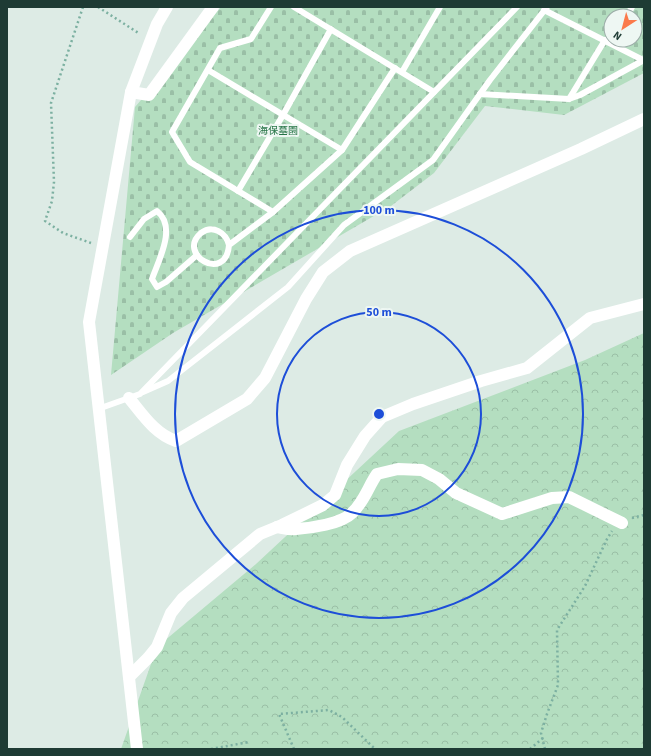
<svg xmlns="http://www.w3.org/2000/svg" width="651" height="756" font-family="'Source Sans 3','Noto Sans JP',sans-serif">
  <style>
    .forest { fill: url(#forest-crowns) }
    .cemetery { fill: url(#cemetery-stones); fill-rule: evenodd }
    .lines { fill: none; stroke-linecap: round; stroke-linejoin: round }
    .path { stroke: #7cb0a1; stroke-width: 2.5; stroke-dasharray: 2 3; stroke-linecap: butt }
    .service { stroke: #fff; stroke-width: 6 }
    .minor { stroke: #fff; stroke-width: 12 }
    .tertiary { stroke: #fff; stroke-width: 12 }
    .ring { fill: none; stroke: #1d4ed8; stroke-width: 2 }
    .labels { text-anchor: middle; stroke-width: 4; stroke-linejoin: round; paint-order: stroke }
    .park-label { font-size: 10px; fill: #267446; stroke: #eef7f3 }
    .centre { fill: #1d4ed8; stroke: #eef7f3; stroke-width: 2 }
    .ring-label { font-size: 12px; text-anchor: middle; font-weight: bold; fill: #1d4ed8; stroke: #eef7f3; stroke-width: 4; stroke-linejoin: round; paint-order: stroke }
  </style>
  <defs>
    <pattern id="forest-crowns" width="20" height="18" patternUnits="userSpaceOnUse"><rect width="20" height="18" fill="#b4dec0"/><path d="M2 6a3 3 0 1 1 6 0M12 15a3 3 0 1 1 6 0" fill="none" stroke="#9abfa6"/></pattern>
    <pattern id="cemetery-stones" width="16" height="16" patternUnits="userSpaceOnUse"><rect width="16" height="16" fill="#b4dec0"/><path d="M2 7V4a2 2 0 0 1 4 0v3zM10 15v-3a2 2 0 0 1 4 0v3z" fill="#9abfa6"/></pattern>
  </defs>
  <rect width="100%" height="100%" fill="#ddebe5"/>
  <polygon class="forest" points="644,333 644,749 121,749 157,647 256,564 399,431 585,360"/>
  <path class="cemetery" d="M221,7H644V73L564,115L485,106L434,173L391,206L173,333L111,375L135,107ZM611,16H635V40H611Z"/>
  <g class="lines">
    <g class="path">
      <polyline points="83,7 51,103 54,182 52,201 45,221 63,233 91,243"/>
      <polyline points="98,7 140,34"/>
      <polyline points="632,518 644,515"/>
      <polyline points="211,749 249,742"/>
      <polyline points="294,749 279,714 329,710 342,717 375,749"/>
      <polyline points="530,749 543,738"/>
      <polyline points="545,749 541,733 547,714 558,685 557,630 585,586 607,539 612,531"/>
    </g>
    <g class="service">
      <polyline points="271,7 251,39 220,48 172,132 190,162 273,212"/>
      <polyline points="294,7 434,92"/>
      <polyline points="544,10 643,60"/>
      <polyline points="627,16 632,7"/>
      <polyline points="208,70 342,150"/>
      <polyline points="402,72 440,7"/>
      <polyline points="480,94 569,99 580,95 644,60"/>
      <polyline points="569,99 605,40"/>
      <polyline points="238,191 283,115 331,29"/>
      <path d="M130,237L144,219L157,211C177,227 159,259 152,279L157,287L166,282L197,255"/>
      <path d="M229,245C226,233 213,224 201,233C176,254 226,284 229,245L273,212L342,150L395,68"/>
      <polyline points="143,392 168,381 288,287 344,225 433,160 490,80 547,7"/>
      <polyline points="98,409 140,394 517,7"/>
    </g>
    <g class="minor">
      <polyline points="131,92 157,24 167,7"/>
      <path d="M129,398C143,415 155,434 176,441L247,399L265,378L306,299L323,272L350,251L581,149L644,119"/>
      <path d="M277,527C283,528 290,530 296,529C311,528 341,524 352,513C364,502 368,487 377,474L398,469L422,470L439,479L456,493L502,514L552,498L569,497L622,523"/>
      <polyline points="129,677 148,658 157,647 171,613 183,598 260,534 282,525 323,505 335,495 347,465 365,436 382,417 413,404 481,381 527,368 590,318 644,304"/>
    </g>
    <polyline class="tertiary" points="137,749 89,322 131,92 149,95 213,7"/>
  </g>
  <g class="ring">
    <circle cx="379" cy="414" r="102"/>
    <circle cx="379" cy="414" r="204"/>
  </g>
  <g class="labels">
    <g class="park-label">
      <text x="278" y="134">海保墓園</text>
    </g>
  </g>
  <circle cx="379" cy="414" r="6" class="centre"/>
  <g class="ring-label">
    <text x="379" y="214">100 m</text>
    <text x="379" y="316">50 m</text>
  </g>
  <rect width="651" height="756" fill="none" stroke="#1e3b34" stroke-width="16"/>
  <g transform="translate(623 28) rotate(216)"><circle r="19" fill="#eef7f3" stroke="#9baca7"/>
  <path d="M0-3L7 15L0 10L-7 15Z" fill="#fb7a4b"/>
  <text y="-6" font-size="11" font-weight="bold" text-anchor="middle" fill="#1e3b34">N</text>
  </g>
</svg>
